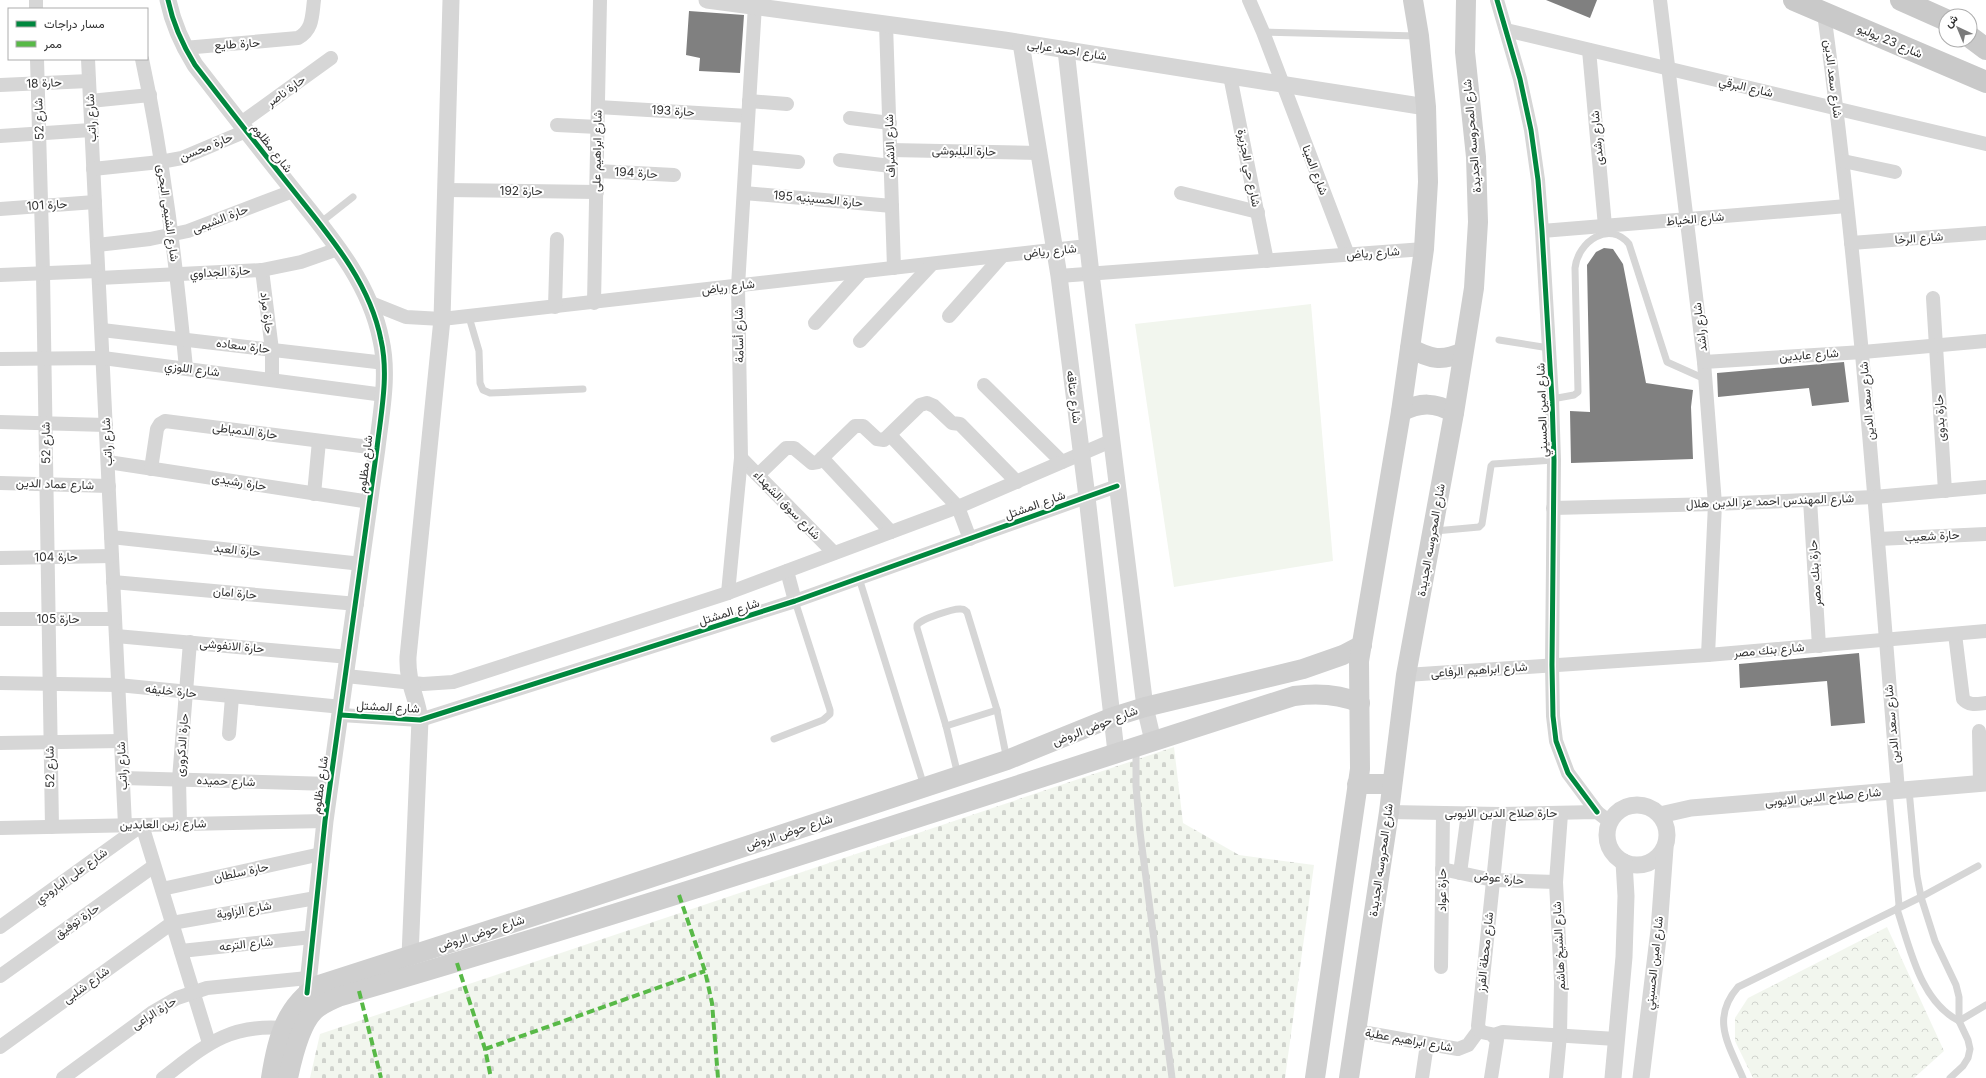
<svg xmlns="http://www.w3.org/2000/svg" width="1986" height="1078" font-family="Inter,Vazirmatn,sans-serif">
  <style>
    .forest { fill: url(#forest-crowns) }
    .cemetery { fill: url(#cemetery-stones) }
    .pitch { fill: #f2f6ee }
    .building { fill: #808080 }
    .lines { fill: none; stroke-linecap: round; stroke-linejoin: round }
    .service { stroke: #d6d6d6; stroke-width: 7 }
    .minor { stroke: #d6d6d6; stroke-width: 14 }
    .tertiary { stroke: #d6d6d6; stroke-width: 17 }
    .secondary { stroke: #cfcfcf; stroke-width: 20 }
    .primary { stroke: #c9c9c9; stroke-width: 22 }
    .quiet { stroke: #58b947; stroke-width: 4; stroke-dasharray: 8 4; stroke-linecap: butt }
    .cycleway-casing { stroke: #fff; stroke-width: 8 }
    .cycleway { stroke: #00873e; stroke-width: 5 }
    .labels { text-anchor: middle; stroke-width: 4; stroke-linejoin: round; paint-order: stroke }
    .street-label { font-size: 12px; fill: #323232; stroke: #fff }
  </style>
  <defs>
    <pattern id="forest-crowns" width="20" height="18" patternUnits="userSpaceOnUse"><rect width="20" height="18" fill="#f2f6ee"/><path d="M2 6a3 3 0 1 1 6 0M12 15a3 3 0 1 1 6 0" fill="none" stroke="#d0d3cd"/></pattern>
    <pattern id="cemetery-stones" width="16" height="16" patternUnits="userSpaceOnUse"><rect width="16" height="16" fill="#f2f6ee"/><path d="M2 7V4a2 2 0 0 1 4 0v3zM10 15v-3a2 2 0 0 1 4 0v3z" fill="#d0d3cd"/></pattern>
  </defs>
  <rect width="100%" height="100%" fill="#fff"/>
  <polygon class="forest" points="1887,927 1944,1051 1914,1078 1753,1078 1735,1041 1735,1018 1748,998"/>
  <polygon class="cemetery" points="1174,747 1183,823 1239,855 1314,865 1285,1078 310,1078 320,1034"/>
  <polygon class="pitch" points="1311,304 1333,561 1174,587 1135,324"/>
  <g class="building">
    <polygon points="1546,0 1597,0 1590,18"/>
    <polygon points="689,11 744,15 740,73 699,71 700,58 686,55"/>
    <polygon points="1604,248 1613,249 1623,264 1646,383 1693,390 1691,407 1693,459 1571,463 1570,411 1590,412 1587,265 1596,252"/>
    <polygon points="1844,362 1849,402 1812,406 1809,388 1718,397 1717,373"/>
    <polygon points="1859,653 1865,723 1831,726 1827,681 1740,688 1739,664"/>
  </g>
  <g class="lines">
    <g class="service">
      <polyline points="1263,32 1417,36"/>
      <polyline points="320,223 353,197"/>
      <polyline points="469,317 479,351 480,383 483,390 490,393 583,389"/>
      <polyline points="1499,340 1549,348"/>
      <path d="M1552,399L1574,395L1578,392L1575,268C1578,241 1610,220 1629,244L1667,362L1705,379"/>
      <polyline points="1435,531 1479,527 1482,524 1491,466 1493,464 1554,460"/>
      <polyline points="859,578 924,786"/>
      <polyline points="946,726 997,710"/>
      <polyline points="774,739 823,720 830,714 830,710 795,601"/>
      <polyline points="1136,748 1136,786 1140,832 1172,1078"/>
      <path d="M958,775L946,726L917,628V625C921,619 954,608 961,609C965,609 964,610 967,612L997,710L1007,760"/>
      <polyline points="1909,790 1917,876 1921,897 1935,941 1956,985 1959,997 1959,1021 1968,1040 1970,1049 1968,1058 1963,1066 1950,1078"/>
      <path d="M1889,792L1899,905L1897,909C1910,948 1920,1001 1959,1021"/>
      <polyline points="1959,1021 1986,1005"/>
      <path d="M1743,1078C1729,1045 1710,1019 1738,987L1921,897L1978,866"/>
    </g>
    <g class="minor">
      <polyline points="36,0 36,9"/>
      <polyline points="1249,0 1263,32 1348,255"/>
      <polyline points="1497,0 1520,79 1531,130 1538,180 1542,231 1552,399 1554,460 1552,665 1553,716 1556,741 1568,773 1597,812"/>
      <polyline points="1660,0 1704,362 1715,504 1708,655"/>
      <path d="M1824,13C1859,271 1877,531 1898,791"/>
      <polyline points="886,24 894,268"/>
      <polyline points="1506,30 1986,144"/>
      <path d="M184,48L298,38C313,30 312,16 314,0"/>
      <polyline points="1589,50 1605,226"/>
      <polyline points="37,59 43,273 52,827"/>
      <polyline points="88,59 125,825"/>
      <path d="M142,59C164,161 176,264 186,368"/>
      <polyline points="1230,76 1267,261"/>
      <polyline points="0,85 89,81"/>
      <polyline points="90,101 150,95"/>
      <polyline points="749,101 787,104"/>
      <polyline points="598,107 748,116"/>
      <polyline points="850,118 890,123"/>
      <polyline points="241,123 331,58"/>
      <polyline points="557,125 598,127"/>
      <polyline points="0,136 91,130"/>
      <polyline points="890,150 1039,153"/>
      <polyline points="746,157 798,162"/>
      <polyline points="840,160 891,166"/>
      <polyline points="1843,161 1895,172"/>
      <polyline points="93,169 160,162 182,158 246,131"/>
      <polyline points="597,171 674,175"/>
      <polyline points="445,190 597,192"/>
      <polyline points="744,193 892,206"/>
      <polyline points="1181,193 1258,212"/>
      <polyline points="0,209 95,202"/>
      <polyline points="1542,231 1847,206"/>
      <polyline points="1851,243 1986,233"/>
      <polyline points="97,245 150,239 188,231 293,191"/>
      <polyline points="262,270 272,350 272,380"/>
      <polyline points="0,275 98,271"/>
      <polyline points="1059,276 1424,249"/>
      <polyline points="99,278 262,270 301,262 338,249"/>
      <polyline points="1933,298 1945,491"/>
      <polyline points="371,303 406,317 442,319 1087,246"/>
      <polyline points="594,303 600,0"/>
      <polyline points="555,307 557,239"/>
      <polyline points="949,316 1002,256"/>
      <polyline points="815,323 861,272"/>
      <polyline points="102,330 385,363"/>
      <polyline points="860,341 932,264"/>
      <polyline points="0,359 103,358 384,395"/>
      <polyline points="1704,362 1863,352 1986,341"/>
      <polyline points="984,385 1062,462"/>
      <polyline points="0,422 106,425"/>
      <polyline points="890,435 958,507 970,539"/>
      <polyline points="741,458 834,553"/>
      <polyline points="822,458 891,532"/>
      <polyline points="108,462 370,502"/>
      <polyline points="151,469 157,429 160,424 165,421 377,448"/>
      <polyline points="758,475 786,448 794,448 812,463 818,462 855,426 863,426 877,439 884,440 920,405 927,403 934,406 952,423 960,424 1017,482"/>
      <polyline points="0,483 109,486"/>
      <polyline points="314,494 319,441"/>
      <polyline points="1810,500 1819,646"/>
      <polyline points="1553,508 1715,504 1874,497 1986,487"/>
      <polyline points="111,537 362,564"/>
      <polyline points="1878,539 1986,534"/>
      <polyline points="0,558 112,556"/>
      <polyline points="787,571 795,601"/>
      <polyline points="113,582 357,604"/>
      <polyline points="728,593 741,458 738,286 755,5"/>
      <polyline points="0,619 115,619"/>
      <path d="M1955,634L1963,699C1969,706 1977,704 1986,703"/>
      <polyline points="116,636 349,657"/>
      <polyline points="1406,675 1708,655 1986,631"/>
      <polyline points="346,676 423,684 453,682 728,593 958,507 1111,441"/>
      <polyline points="0,683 118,685 342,707"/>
      <polyline points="341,715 420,720 795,601 1117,486"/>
      <polyline points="1979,731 1980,784"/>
      <polyline points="229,734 232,697"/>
      <polyline points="0,743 121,741"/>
      <polyline points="123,778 330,784"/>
      <polyline points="1389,812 1500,814 1597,812 1610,822"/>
      <polyline points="180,824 179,779 190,642"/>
      <polyline points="0,828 325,821"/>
      <polyline points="1442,869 1493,880 1556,882"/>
      <polyline points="1460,873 1468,813"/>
      <polyline points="162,889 321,854"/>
      <polyline points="0,927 142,825 209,1043"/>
      <polyline points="181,951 312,937"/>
      <polyline points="1441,967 1443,813"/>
      <polyline points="0,976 154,866"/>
      <polyline points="1356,1031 1458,1049 1468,1045 1479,1030"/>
      <polyline points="1494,1035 1503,1032 1616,1039"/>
      <polyline points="0,1047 172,923 316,898"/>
      <polyline points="63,1078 153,1012 177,998 207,988 308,978"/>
      <path d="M163,1078C205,1046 227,1024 283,1028"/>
      <polyline points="1422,1078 1427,1044"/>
      <polyline points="1491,1078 1497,1040 1491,1034 1481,1032 1478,1026 1500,814"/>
      <polyline points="1556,1078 1560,1035 1561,982 1556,882 1561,814"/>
    </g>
    <g class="tertiary">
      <path d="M168,0C173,24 182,44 195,65C226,105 257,145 289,185C326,232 369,279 381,340C389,375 381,413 377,448L325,821L307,993"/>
      <polyline points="707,0 1004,40 1426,107"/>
      <polyline points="1021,43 1059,276 1087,497 1116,752"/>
      <polyline points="1066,50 1091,274 1145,707 1153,741"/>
      <circle cx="1637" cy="835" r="30"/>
      <polyline points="1660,815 1691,808 1986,783"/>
      <path d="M410,956L420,720C417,696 407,684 408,657L442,319L451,0"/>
      <polyline points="1613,1078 1624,957 1626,896 1624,862"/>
      <polyline points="1641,1078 1659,930 1665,848"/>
    </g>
    <g class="secondary">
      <path d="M1410,348C1430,359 1442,362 1463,352"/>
      <path d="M1401,412C1420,402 1435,402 1454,413"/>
      <polyline points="1357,784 1392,784"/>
      <path d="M271,1078C277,1040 285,1006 319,985L574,903L1007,760L1113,717L1145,707L1303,669L1343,655L1362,645"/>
      <path d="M288,1078C292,1059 300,1025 314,1011C321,1004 329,1001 338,997C659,904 976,798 1294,696C1316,693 1339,694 1360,703"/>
      <polyline points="1315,1078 1360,769 1359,661 1401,412 1424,249 1428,182 1426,107 1419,36 1413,0"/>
      <polyline points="1349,1078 1389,812 1406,675 1454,413 1474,288 1478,222 1476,157 1465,52 1466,0"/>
    </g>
    <g class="primary">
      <polyline points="1794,0 1986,82"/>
      <polyline points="1901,0 1946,20"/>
      <polyline points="1970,37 1986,49"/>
    </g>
    <g class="quiet">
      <polyline points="679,895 705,971 712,1003 718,1078"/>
      <polyline points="457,963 485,1049 491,1078"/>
      <polyline points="359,991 381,1078"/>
      <polyline points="485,1049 705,971"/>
    </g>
    <defs>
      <g id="cycleway">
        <path d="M168,0C173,24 182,44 195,65C226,105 257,145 289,185C326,232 369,279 381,340C389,375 381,413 377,448L325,821L307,993"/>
        <polyline points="1497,0 1520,79 1531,130 1538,180 1542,231 1552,399 1554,460 1552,665 1553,716 1556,741 1568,773 1597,812"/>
        <polyline points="341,715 420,720 795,601 1117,486"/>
      </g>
    </defs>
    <use href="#cycleway" class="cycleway-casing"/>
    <use href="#cycleway" class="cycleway"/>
  </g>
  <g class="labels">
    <g class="street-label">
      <text transform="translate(1890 41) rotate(23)" y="4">شارع 23 يوليو</text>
      <text transform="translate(237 44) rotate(-4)" y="4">حارة طايع</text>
      <text transform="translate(1067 50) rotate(9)" y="4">شارع احمد عرابى</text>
      <text transform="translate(1833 79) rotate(83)" y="4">شارع سعد الدين</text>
      <text transform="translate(44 83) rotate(-3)" y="4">حارة 18</text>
      <text transform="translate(1746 87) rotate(13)" y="4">شارع البرقي</text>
      <text transform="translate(286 91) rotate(-36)" y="4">حارة ناصر</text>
      <text transform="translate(673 111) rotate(3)" y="4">حارة 193</text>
      <text transform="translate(91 118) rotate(-93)" y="4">شارع راتب</text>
      <text transform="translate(39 119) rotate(-92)" y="4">شارع 52</text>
      <text transform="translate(1472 136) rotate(-95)" y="4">شارع المحروسه الجديدة</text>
      <text transform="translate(1597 138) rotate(-95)" y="4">شارع رشدى</text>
      <text transform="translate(890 146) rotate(-92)" y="4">شارع الاشراف</text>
      <text transform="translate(206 147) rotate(-22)" y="4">حارة محسن</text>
      <text transform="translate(272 148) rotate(52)" y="4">شارع مظلوم</text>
      <text transform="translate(597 151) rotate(-89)" y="4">شارع ابراهيم على</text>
      <text transform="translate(964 151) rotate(1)" y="4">حارة البلبوشى</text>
      <text transform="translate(1249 168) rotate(79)" y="4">شارع حي الجزيرة</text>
      <text transform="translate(1315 170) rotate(69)" y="4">شارع المينا</text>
      <text transform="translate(636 173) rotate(3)" y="4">حارة 194</text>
      <text x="521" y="195">حارة 192</text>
      <text transform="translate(818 199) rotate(5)" y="4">حارة الحسينيه 195</text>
      <text transform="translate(47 205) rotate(-4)" y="4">حارة 101</text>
      <text transform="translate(168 213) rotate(82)" y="4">شارع الشيمى البحرى</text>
      <text transform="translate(220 219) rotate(-21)" y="4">حارة الشيمى</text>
      <text transform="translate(1695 219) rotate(-5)" y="4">شارع الخياط</text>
      <text transform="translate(1919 238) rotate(-4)" y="4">شارع الرخا</text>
      <text transform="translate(1050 251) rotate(-6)" y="4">شارع رياض</text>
      <text transform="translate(1373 253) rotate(-4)" y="4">شارع رياض</text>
      <text transform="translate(220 272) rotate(-3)" y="4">حارة الجداوي</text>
      <text transform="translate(728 287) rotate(-7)" y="4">شارع رياض</text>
      <text transform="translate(267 313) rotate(83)" y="4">حارة مراد</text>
      <text transform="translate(1700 327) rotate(-97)" y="4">شارع راشد</text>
      <text transform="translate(739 335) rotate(-91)" y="4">شارع أسامة</text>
      <text transform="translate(243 346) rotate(7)" y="4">حارة سعاده</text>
      <text transform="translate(1809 355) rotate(-4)" y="4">شارع عابدين</text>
      <text transform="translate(192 369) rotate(7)" y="4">شارع اللوزي</text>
      <text transform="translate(1074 397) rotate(83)" y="4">شارع عتاقه</text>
      <text transform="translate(1867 401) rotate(-95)" y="4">شارع سعد الدين</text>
      <text transform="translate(1542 410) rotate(-92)" y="4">شارع امين الحسيني</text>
      <text transform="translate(1940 418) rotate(-93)" y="4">حارة بدوى</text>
      <text transform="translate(245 431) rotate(7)" y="4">حارة الدمياطى</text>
      <text transform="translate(107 442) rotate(-93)" y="4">شارع راتب</text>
      <text transform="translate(46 443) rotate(-91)" y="4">شارع 52</text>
      <text transform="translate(365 464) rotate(-83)" y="4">شارع مظلوم</text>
      <text transform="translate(239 482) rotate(9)" y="4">حارة رشيدى</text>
      <text transform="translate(55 484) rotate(2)" y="4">شارع عماد الدين</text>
      <text transform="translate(1770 501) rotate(-2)" y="4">شارع المهندس احمد عز الدين هلال</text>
      <text transform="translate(787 505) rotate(46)" y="4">شارع سوق الشهداء</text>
      <text transform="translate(1035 505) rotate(-20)" y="4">شارع المشتل</text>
      <text transform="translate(1932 536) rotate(-3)" y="4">حارة شعيب</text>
      <text transform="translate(1431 540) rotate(-80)" y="4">شارع المحروسه الجديدة</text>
      <text transform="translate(237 550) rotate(6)" y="4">حارة العبد</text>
      <text transform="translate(56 557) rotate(-1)" y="4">حارة 104</text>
      <text transform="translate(1815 573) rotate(-94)" y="4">حارة بنك مصر</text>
      <text transform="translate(235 593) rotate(5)" y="4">حارة امان</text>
      <text transform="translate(729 612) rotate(-18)" y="4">شارع المشتل</text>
      <text x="58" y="623">حارة 105</text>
      <text transform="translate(232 646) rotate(5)" y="4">حارة الانفوشى</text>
      <text transform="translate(1769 650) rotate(-5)" y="4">شارع بنك مصر</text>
      <text transform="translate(1479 670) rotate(-4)" y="4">شارع ابراهيم الرفاعى</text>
      <text transform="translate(171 691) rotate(6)" y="4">حارة خليفه</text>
      <text transform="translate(388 707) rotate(3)" y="4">شارع المشتل</text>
      <text transform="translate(1892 724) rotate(-95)" y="4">شارع سعد الدين</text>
      <text transform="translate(1095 726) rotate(-21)" y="4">شارع حوض الروض</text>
      <text transform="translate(182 745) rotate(-86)" y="4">حارة الدكرورى</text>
      <text transform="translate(122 766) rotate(-93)" y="4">شارع راتب</text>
      <text transform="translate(50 767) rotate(-91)" y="4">شارع 52</text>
      <text transform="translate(226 781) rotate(2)" y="4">شارع حميده</text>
      <text transform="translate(320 785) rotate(-82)" y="4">شارع مظلوم</text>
      <text transform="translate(1823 797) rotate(-5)" y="4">شارع صلاح الدين الايوبى</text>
      <text x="1501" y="817">حارة صلاح الدين الايوبى</text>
      <text transform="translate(163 824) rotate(-1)" y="4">شارع زين العابدين</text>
      <text transform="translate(789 832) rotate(-18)" y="4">شارع حوض الروض</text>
      <text transform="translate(1381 860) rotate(-82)" y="4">شارع المحروسه الجديدة</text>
      <text transform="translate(241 872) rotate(-12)" y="4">حارة سلطان</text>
      <text transform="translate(71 876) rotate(-36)" y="4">شارع على البارودي</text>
      <text transform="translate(1499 878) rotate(6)" y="4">حارة عوض</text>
      <text transform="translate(1442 890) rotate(-90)" y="4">حارة عواد</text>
      <text transform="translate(244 910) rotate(-10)" y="4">شارع الزاوية</text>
      <text transform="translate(77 921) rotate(-35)" y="4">حارة توفيق</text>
      <text transform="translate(481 933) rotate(-18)" y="4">شارع حوض الروض</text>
      <text transform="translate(246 944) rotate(-6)" y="4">شارع الترعه</text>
      <text transform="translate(1559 946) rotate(-93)" y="4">شارع الشيخ هاشم</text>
      <text transform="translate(1485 952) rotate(-84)" y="4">شارع محطة الفرز</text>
      <text transform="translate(1654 963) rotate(-84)" y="4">شارع امين الحسيني</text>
      <text transform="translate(86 985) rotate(-36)" y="4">شارع شلبى</text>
      <text transform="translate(154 1013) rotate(-32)" y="4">حارة الراعى</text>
      <text transform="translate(1409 1040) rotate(10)" y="4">شارع ابراهيم عطية</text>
    </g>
  </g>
  <rect x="8" y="8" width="140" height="52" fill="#ffffff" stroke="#adadad"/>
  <rect x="16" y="21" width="20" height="6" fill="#00873e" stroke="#adadad"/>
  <text x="44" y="28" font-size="12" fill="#323232">مسار دراجات</text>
  <rect x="16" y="41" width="20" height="6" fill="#58b947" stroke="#adadad"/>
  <text x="44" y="48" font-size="12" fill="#323232">ممر</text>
  <g transform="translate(1958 28) rotate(316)"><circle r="19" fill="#ffffff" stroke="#adadad"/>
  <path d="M0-3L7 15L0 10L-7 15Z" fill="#7a7a7a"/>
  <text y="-6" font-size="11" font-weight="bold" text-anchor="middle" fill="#323232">ش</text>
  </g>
</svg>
